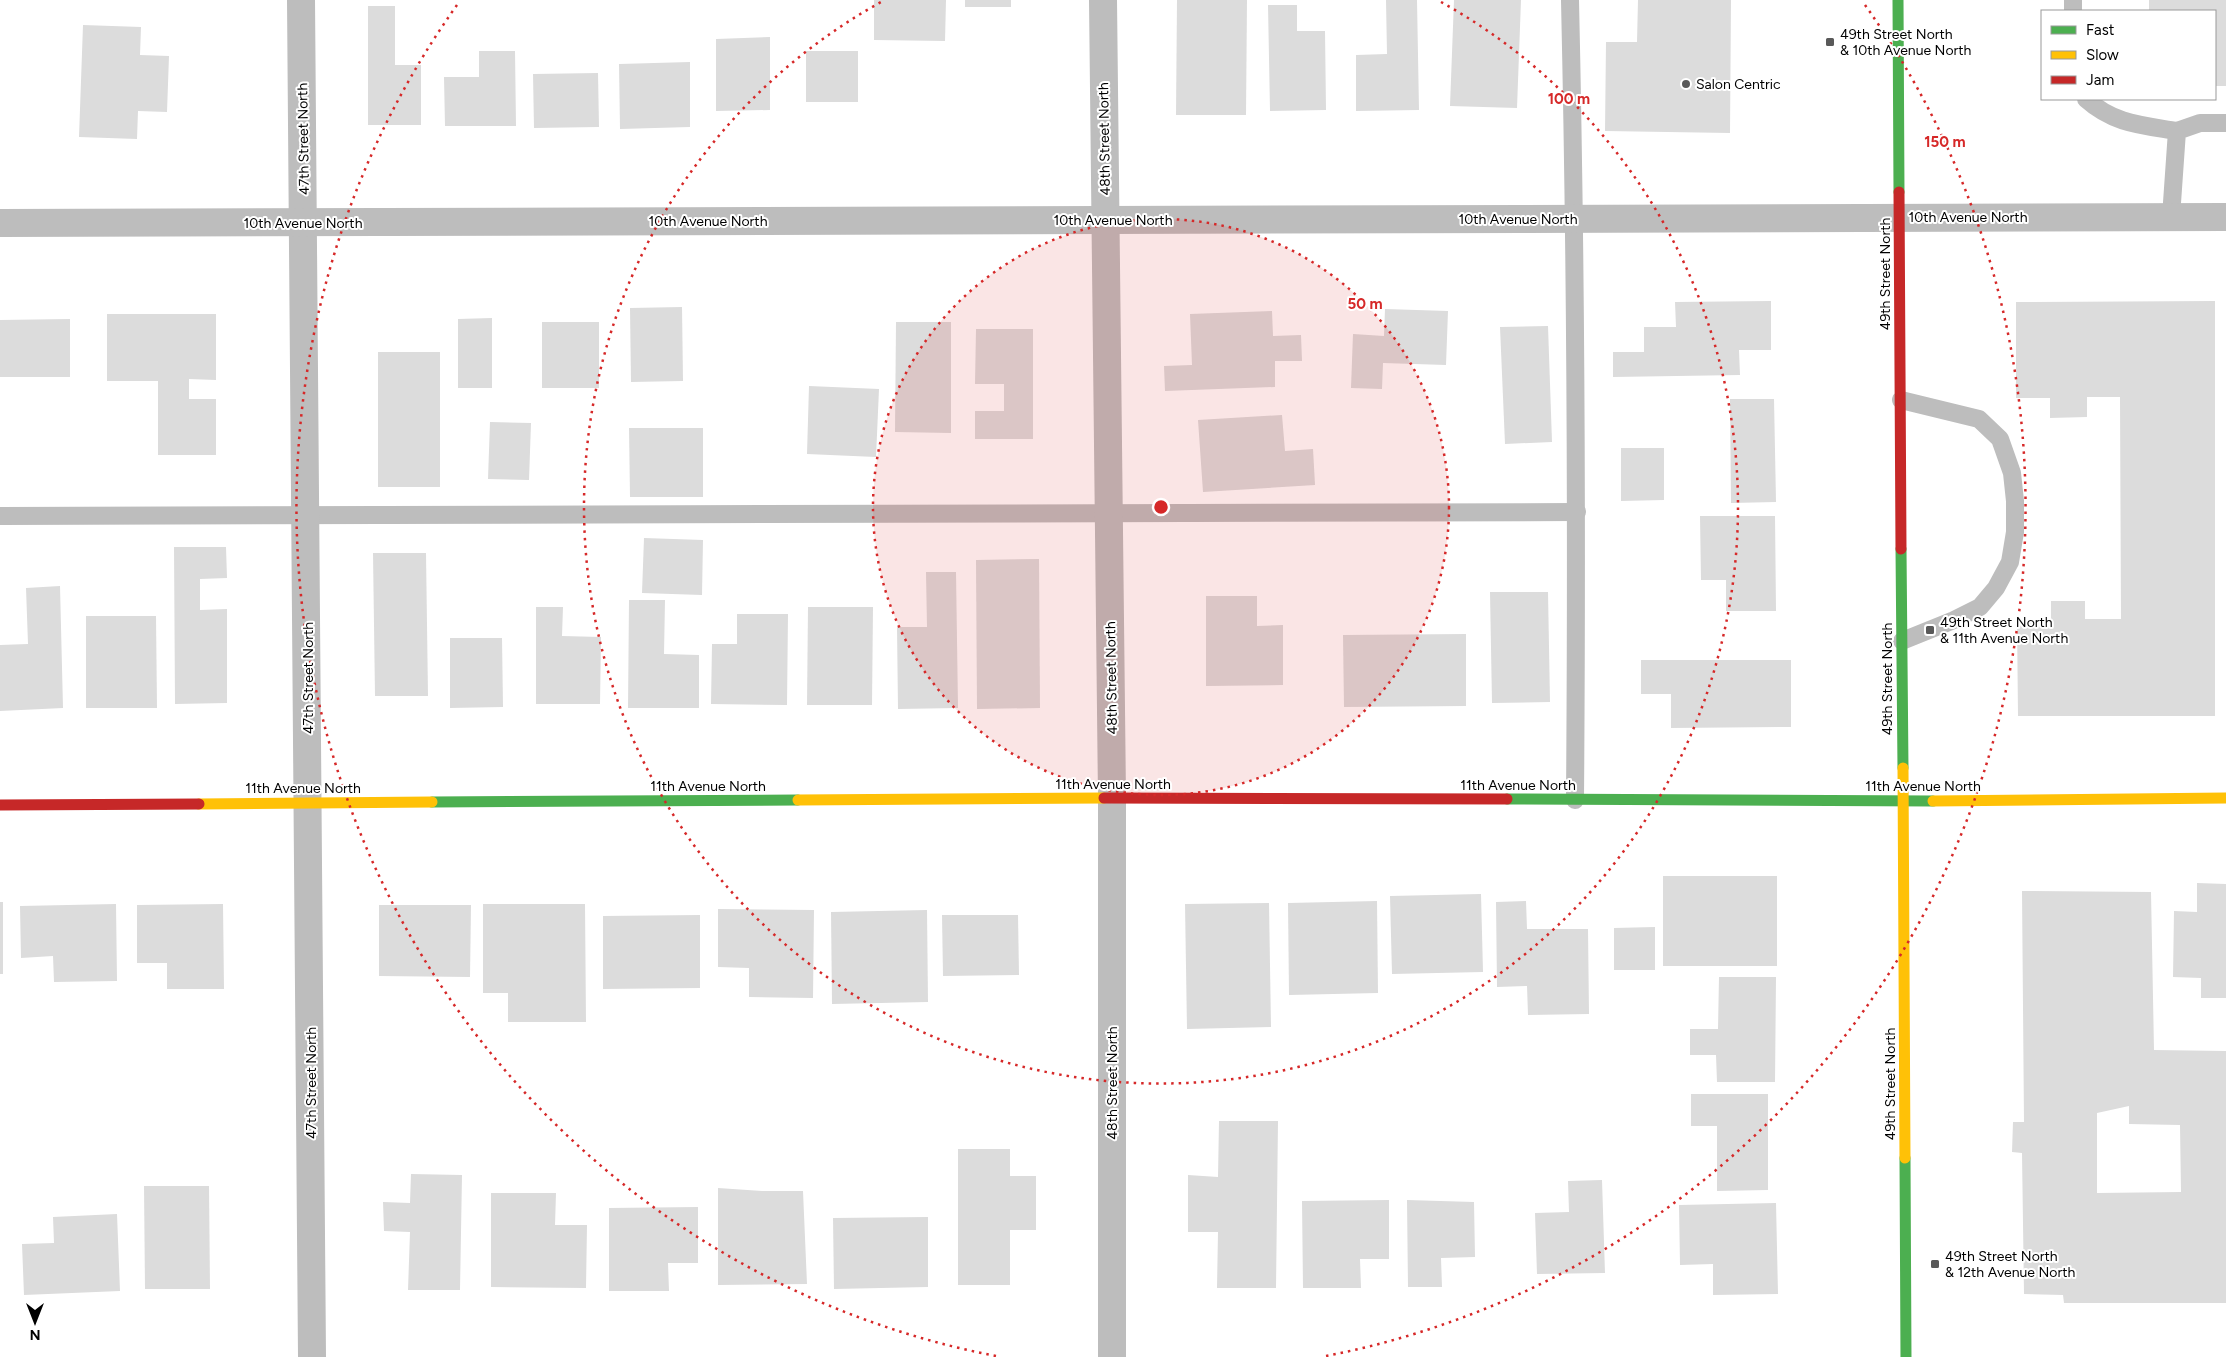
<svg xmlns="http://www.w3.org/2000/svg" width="2226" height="1357" font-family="Figtree,sans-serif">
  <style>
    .building { fill: #dcdcdc; fill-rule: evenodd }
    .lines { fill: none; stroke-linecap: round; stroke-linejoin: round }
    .lane { stroke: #bdbdbd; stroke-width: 18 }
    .street { stroke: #bdbdbd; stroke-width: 28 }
    .fast { stroke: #4caf50; stroke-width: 11 }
    .slow { stroke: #ffc107; stroke-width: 11 }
    .jam { stroke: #c62828; stroke-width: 11 }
    .ring { fill: none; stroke: #d62828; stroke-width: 2.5; stroke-dasharray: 2.5 5 }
    .poi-dot { fill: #595959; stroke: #fff; stroke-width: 2 }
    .labels { text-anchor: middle; stroke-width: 4; stroke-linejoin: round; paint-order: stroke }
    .poi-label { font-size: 14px; fill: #000; stroke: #fff; text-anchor: start }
    .street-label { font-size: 14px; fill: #000; stroke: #fff }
    .centre { fill: #d62828; stroke: #fff; stroke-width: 2.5 }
    .ring-label { font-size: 15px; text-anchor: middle; font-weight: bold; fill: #d62828; stroke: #fff; stroke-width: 4; stroke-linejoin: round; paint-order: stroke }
  </style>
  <rect width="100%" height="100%" fill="#fff"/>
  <g class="building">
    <polygon points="874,0 946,0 945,41 874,40"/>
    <rect x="965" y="0" width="46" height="7"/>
    <polygon points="1177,0 1247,0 1246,115 1176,115"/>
    <polygon points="1386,0 1417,0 1419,110 1356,111 1356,55 1387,54"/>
    <polygon points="1454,0 1521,0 1517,108 1450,106"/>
    <polygon points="1638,0 1731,0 1730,133 1605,131 1606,42 1637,42"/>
    <polygon points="2149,0 2226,0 2226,86 2215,86 2215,11 2149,11"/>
    <polygon points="1268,5 1297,5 1297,31 1325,31 1326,110 1270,111"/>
    <polygon points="368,6 395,6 395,65 421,65 421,125 368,125"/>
    <polygon points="83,25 141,27 140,55 169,56 167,112 138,111 137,139 79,137"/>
    <polygon points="770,37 770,110 716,111 716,39"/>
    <polygon points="479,51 515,51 516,126 445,126 444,77 479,77"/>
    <rect x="806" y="51" width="52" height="51"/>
    <polygon points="690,62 690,127 620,129 619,64"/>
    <polygon points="598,73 599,127 534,128 533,74"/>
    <polygon points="1771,301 1771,350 1739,350 1740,375 1613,377 1613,352 1644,352 1644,327 1676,327 1675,302"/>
    <polygon points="2215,301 2215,716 2018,716 2017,619 2051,619 2051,601 2085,601 2085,619 2121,619 2120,397 2087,397 2087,417 2050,418 2050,398 2016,398 2016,302"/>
    <polygon points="682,307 683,381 631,382 630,308"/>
    <polygon points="1385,309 1448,311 1446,365 1383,363 1382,389 1351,388 1353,334 1384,336"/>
    <polygon points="1272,311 1273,336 1301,335 1302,361 1275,361 1275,387 1165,391 1164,366 1192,365 1190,314"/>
    <polygon points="107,314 216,314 216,380 189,379 189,399 216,399 216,455 158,455 158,381 107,381"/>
    <polygon points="492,318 492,388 458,388 458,319"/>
    <polygon points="70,319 70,377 0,377 0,320"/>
    <rect x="542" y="322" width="57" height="66"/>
    <polygon points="896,322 951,322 951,433 895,432"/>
    <polygon points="1548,326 1552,442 1505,444 1500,327"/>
    <polygon points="976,329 1033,329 1033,439 975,439 975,411 1004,411 1004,384 975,384"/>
    <rect x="378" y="352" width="62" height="135"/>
    <polygon points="809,386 879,389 876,457 807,454"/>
    <polygon points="1730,399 1774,399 1776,502 1731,503"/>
    <polygon points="1282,415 1285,451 1313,449 1315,485 1203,492 1198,420"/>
    <polygon points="490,422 531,423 529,480 488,479"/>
    <polygon points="629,428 703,428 703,497 630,497"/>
    <polygon points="1621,448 1664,448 1664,500 1621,501"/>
    <polygon points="1700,516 1775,516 1776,611 1726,611 1726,580 1701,580"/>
    <polygon points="644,538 703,540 702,595 642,593"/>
    <polygon points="174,547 226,547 227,578 200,579 200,610 227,609 227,703 175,704"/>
    <polygon points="373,553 426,553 428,696 375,696"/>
    <polygon points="1039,559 1040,708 977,709 976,560"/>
    <polygon points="926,572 956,572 958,708 898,709 897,627 927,627"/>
    <polygon points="60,586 63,708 0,711 0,645 28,644 26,588"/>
    <polygon points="1490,592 1548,592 1550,702 1492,703"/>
    <polygon points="1206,596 1257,596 1257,626 1283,625 1283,685 1206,686"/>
    <polygon points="629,600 665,600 664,654 699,655 699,708 628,708"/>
    <polygon points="536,607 563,607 562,636 601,637 600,704 536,704"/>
    <polygon points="808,607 873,607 872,705 807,705"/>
    <polygon points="737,614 788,614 787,705 711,704 712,644 737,644"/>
    <polygon points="86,616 156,616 157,708 86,708"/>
    <polygon points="1466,634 1466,706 1344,707 1343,635"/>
    <polygon points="450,638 502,638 503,707 450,708"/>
    <polygon points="1641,660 1791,660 1791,727 1671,728 1671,694 1641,694"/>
    <rect x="1663" y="876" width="114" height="90"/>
    <polygon points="2197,883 2226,884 2226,998 2201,998 2201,978 2173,977 2174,911 2197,912"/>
    <path d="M2022,891L2151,892L2154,1050L2226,1051V1303H2064L2063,1295L2024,1294L2022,1153L2012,1152L2013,1122H2024ZM2129,1106V1124L2180,1125L2181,1192L2097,1193V1113Z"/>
    <polygon points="1481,894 1483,972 1392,974 1390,896"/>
    <polygon points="1377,901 1378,993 1289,995 1288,903"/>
    <polygon points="1526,901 1527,929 1588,929 1589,1014 1528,1015 1527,986 1497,987 1496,902"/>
    <rect x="0" y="902" width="3" height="72"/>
    <polygon points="1269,903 1271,1027 1187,1029 1185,904"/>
    <polygon points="116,904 117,981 54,982 53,956 21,958 20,906"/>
    <polygon points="223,904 224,989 167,989 167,963 137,963 137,905"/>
    <polygon points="483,904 585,904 586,1022 508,1022 508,993 483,993"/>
    <polygon points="379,905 471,905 470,977 379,976"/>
    <polygon points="718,909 814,910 813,998 749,997 749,968 718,967"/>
    <polygon points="927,910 928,1002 832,1004 831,912"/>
    <polygon points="700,915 700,988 603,989 603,916"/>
    <polygon points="942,915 1018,915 1019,975 943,976"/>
    <polygon points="1655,927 1655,970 1614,970 1614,928"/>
    <polygon points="1719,977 1776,977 1775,1082 1717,1082 1716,1055 1690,1055 1690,1029 1718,1029"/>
    <polygon points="1691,1094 1768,1094 1768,1190 1717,1191 1717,1126 1691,1126"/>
    <polygon points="1219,1121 1278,1121 1276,1288 1217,1288 1218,1232 1188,1232 1188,1175 1218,1177"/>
    <polygon points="958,1149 1010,1149 1010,1176 1036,1176 1036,1230 1010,1230 1010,1285 958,1285"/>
    <polygon points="411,1174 462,1175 460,1290 408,1290 410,1232 384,1231 383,1202 410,1203"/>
    <polygon points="1602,1180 1605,1273 1537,1274 1535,1213 1569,1212 1568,1181"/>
    <polygon points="144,1186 209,1186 210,1289 145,1289"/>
    <polygon points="718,1188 762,1191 803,1191 807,1284 718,1285"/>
    <polygon points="491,1193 556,1193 555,1225 587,1225 586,1288 491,1287"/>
    <polygon points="1389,1200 1389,1259 1360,1259 1361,1288 1303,1288 1302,1201"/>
    <polygon points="1407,1200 1474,1202 1475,1257 1441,1258 1442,1287 1408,1287"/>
    <polygon points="1776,1203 1778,1294 1713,1295 1713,1264 1680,1265 1679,1205"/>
    <polygon points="698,1207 698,1263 668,1263 669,1291 609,1291 609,1208"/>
    <polygon points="117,1214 120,1291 24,1295 22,1244 54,1243 53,1217"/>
    <polygon points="928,1217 928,1287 834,1289 833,1218"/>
  </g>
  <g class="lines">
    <g class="lane">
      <path d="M1570,0C1576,267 1577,533 1575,800"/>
      <polyline points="2073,11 2073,0"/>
      <path d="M2086,99C2114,124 2141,125 2177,131"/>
      <polyline points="2171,217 2177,131 2200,123 2226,123"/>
      <polyline points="1901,400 1979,419 2000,439 2012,473 2015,501 2015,532 2010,562 1996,588 1980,607 1954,620 1902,641"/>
      <polyline points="0,516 1577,512"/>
    </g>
    <g class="street">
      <polyline points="301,0 312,1357"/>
      <polyline points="1103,0 1112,798 1112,1357"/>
      <polyline points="0,223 2226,217"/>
    </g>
    <g class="fast">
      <polyline points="1898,0 1899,192"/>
      <polyline points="1901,549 1903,768"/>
      <polyline points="1507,799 1933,801"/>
      <polyline points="432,802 798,800"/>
      <polyline points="1905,1158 1906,1357"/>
    </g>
    <g class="slow">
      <polyline points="1903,768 1905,1158"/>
      <polyline points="798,800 1104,798"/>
      <polyline points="1933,801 2226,798"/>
      <polyline points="199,804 432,802"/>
    </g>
    <g class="jam">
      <polyline points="1899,192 1901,549"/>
      <polyline points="1104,798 1507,799"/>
      <polyline points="0,805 199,804"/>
    </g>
  </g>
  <circle cx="1161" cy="507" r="288" fill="#d62828" fill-opacity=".12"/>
  <g class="ring">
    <circle cx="1161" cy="507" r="288"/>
    <path d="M1441 2A577 577 0 1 1 881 2"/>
    <path d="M996 1356A865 865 0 0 1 457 5M1865 5A865 865 0 0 1 1326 1356"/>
  </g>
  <g class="poi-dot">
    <rect x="1825" y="37" width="10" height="10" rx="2.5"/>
    <circle cx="1686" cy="84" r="5"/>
    <rect x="1925" y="625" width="10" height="10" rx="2.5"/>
    <rect x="1930" y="1259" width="10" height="10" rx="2.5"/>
  </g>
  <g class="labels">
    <g class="poi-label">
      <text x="1840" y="39">49th Street North<tspan x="1840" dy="16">&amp; 10th Avenue North</tspan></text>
      <text x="1696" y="89">Salon Centric</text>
      <text x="1940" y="627">49th Street North<tspan x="1940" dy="16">&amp; 11th Avenue North</tspan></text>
      <text x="1945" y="1261">49th Street North<tspan x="1945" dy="16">&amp; 12th Avenue North</tspan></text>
    </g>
    <g class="street-label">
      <text transform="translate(303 139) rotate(-91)" y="5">47th Street North</text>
      <text transform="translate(1104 139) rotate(-91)" y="5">48th Street North</text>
      <text x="1968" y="222">10th Avenue North</text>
      <text x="1518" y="224">10th Avenue North</text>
      <text x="1113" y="225">10th Avenue North</text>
      <text x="708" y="226">10th Avenue North</text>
      <text x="303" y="228">10th Avenue North</text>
      <text transform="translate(1885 274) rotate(-90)" y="5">49th Street North</text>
      <text transform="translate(308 678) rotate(-90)" y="5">47th Street North</text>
      <text transform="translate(1111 678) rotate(-91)" y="5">48th Street North</text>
      <text transform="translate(1887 679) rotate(-90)" y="5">49th Street North</text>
      <text x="1113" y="789">11th Avenue North</text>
      <text x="1518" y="790">11th Avenue North</text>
      <text x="708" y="791">11th Avenue North</text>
      <text x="1923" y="791">11th Avenue North</text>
      <text x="303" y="793">11th Avenue North</text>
      <text transform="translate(311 1083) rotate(-90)" y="5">47th Street North</text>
      <text transform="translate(1112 1083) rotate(-90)" y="5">48th Street North</text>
      <text transform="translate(1890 1084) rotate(-90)" y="5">49th Street North</text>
    </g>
  </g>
  <circle cx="1161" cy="507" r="8" class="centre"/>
  <g class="ring-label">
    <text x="1569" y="104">100 m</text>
    <text x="1945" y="147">150 m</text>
    <text x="1365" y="309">50 m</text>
  </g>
  <rect x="2041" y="10" width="175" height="90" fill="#ffffff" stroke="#999999"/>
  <rect x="2051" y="26" width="25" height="8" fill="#4caf50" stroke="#999999"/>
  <text x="2086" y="35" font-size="15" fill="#000000">Fast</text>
  <rect x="2051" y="51" width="25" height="8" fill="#ffc107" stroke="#999999"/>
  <text x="2086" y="60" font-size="15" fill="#000000">Slow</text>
  <rect x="2051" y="76" width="25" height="8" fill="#c62828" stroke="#999999"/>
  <text x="2086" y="85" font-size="15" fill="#000000">Jam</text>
  <g transform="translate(35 1322) rotate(180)" stroke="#ffffff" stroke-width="4" paint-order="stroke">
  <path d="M0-4L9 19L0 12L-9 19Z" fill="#000000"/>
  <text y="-8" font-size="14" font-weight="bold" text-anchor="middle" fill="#000000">N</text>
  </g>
</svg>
